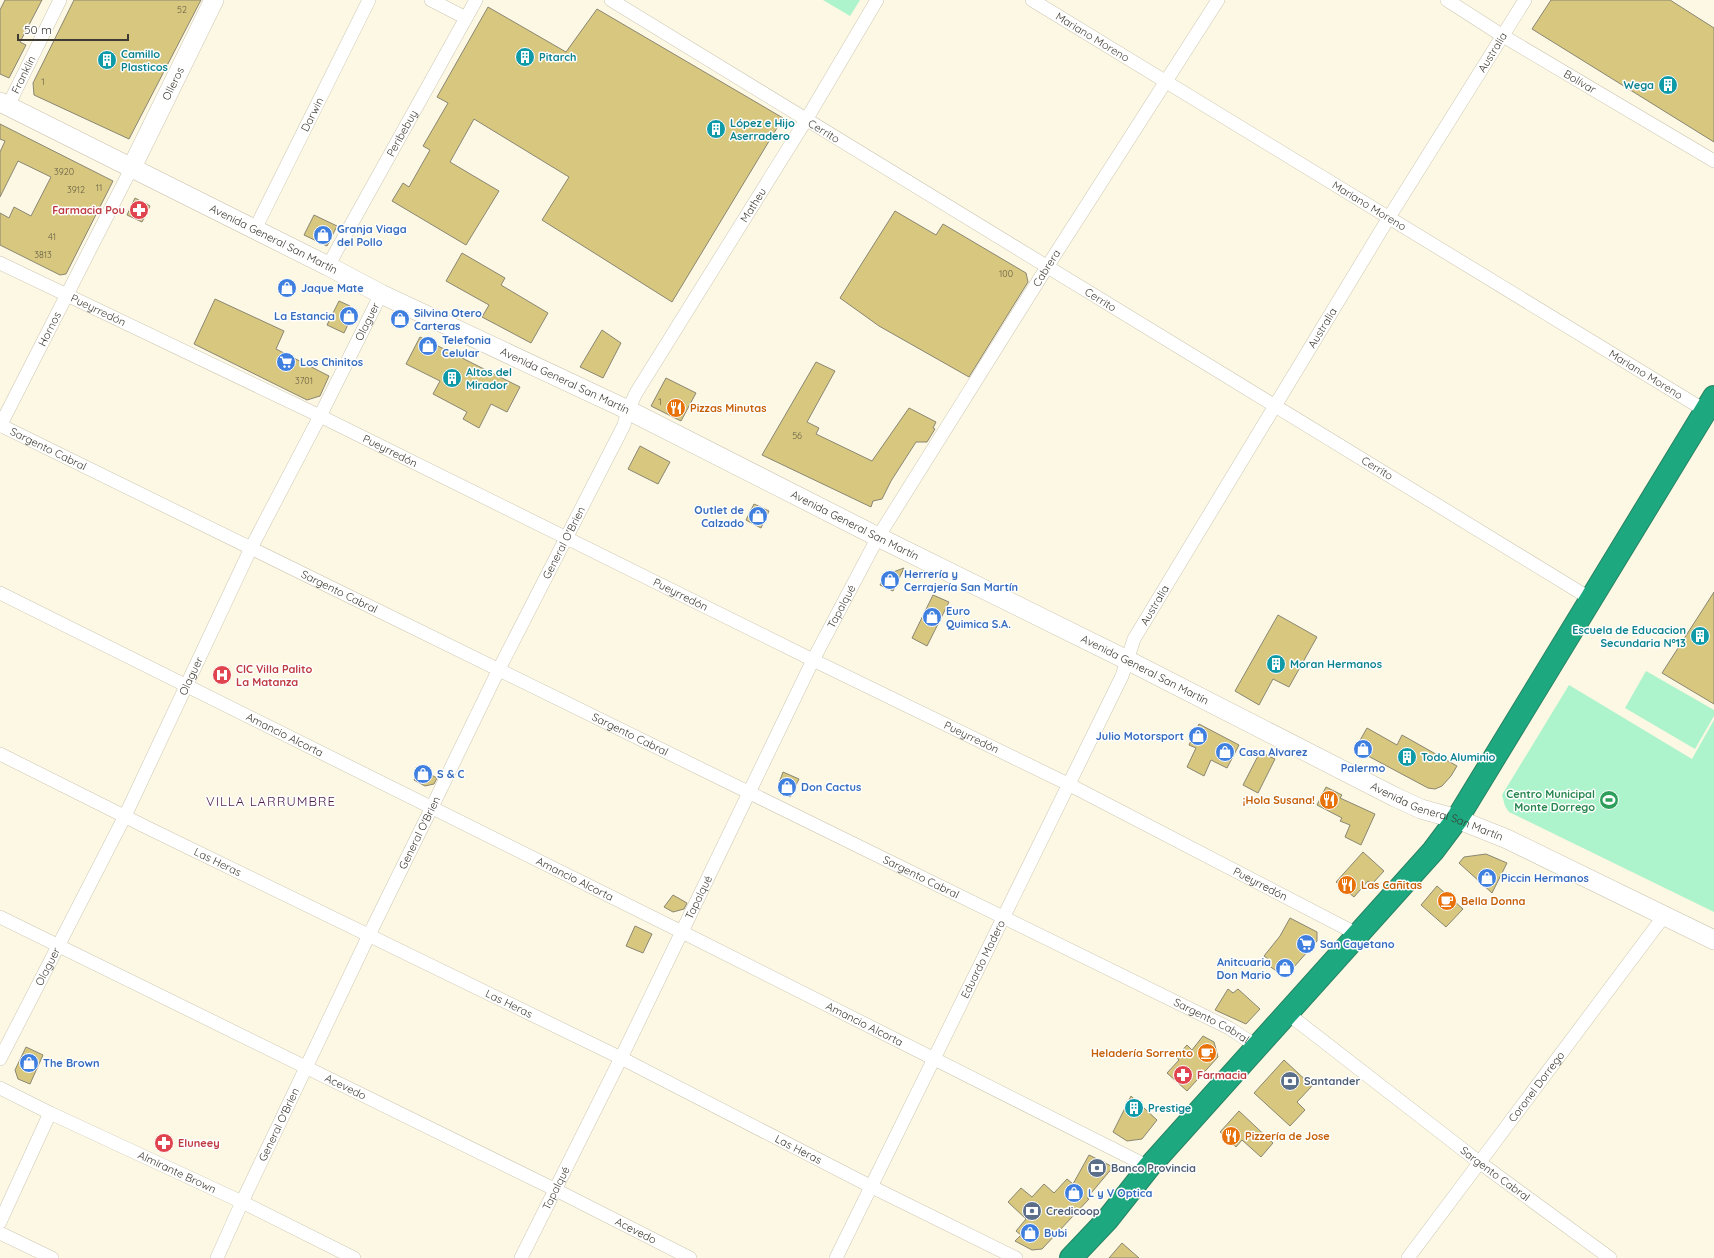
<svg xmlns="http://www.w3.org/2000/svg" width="1714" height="1258" font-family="Quicksand,sans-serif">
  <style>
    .green { fill: #adf3cb }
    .building { fill: #d8c77e; stroke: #8a8673 }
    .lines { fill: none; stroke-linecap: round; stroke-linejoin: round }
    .street-casing { stroke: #ccc7b3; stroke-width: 14 }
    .secondary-casing { stroke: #ccc7b3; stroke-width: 20 }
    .highway-casing { stroke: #288264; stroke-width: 24 }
    .street { stroke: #fff; stroke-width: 13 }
    .secondary { stroke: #fff; stroke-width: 19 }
    .highway { stroke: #1da87f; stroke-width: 22 }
    .labels { text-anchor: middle; stroke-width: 3; stroke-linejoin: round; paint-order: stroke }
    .number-label { font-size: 9px; fill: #645e46 }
    .street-label { font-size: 11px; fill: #3d3b33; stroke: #fff }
    .culture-label { font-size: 11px; font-weight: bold; fill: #0d838f; stroke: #fff; text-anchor: start }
    .health-label { font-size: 11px; font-weight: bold; fill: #be3a42; stroke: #fff; text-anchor: start }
    .shop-label { font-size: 11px; font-weight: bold; fill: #366cbe; stroke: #fff; text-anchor: start }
    .food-label { font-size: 11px; font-weight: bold; fill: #c56008; stroke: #fff; text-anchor: start }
    .leisure-label { font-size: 11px; font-weight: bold; fill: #27864d; stroke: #fff; text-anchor: end }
    .service-label { font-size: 11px; font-weight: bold; fill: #4e5e75; stroke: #fff; text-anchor: start }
    .quarter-label { font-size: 13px; letter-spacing: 1px; fill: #4e1d4d; stroke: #fff }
  </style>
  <rect width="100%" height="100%" fill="#fdf8e3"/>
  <g class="green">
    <polygon points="823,0 860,0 850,16"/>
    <polygon points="1646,671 1714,710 1714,716 1695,749 1625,708"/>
    <polygon points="1569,685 1692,759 1714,720 1714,912 1509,812 1505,806 1502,795"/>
  </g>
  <g class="building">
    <polygon points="5,0 42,0 20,42 26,45 9,78 0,74 0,10"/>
    <polygon points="74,0 201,0 129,139 34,95 33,83"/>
    <polygon points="1551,0 1670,0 1714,28 1714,142 1532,29"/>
    <polygon points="488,7 566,52 597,9 783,118 672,302 542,220 569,177 474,119 450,162 499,191 466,245 392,201 403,183 409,187 430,150 423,146 448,103 437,97"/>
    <polygon points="0,124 113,181 66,274 60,275 0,245 0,213 9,218 14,207 31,216 51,177 18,161 0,197 0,152 5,141 0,139"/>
    <polygon points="135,198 150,206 142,222 127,215"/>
    <polygon points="895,211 936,235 943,224 1026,273 1028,282 969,377 879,326 840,298"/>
    <polygon points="314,215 337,226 327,246 304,235"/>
    <polygon points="462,253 505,278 501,285 548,313 531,343 482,317 489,305 446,281"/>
    <polygon points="215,299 284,331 276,349 329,376 320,396 307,400 194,344"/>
    <polygon points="339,301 350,306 352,316 344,333 327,325"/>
    <polygon points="602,330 621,343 603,378 580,367"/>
    <polygon points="420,337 520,387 507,412 491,404 479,428 463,419 467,412 433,394 440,381 406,364"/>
    <polygon points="816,362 835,371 807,422 819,428 816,434 872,461 909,408 936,422 933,428 935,429 927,442 916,442 891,481 882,499 873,501 871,507 762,455"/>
    <polygon points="666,378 696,393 681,421 651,406"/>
    <polygon points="640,446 670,462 658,484 628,469"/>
    <polygon points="754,504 769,511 761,528 746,520"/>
    <polygon points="904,568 893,591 880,585 885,575"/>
    <polygon points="1714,592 1714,704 1662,673"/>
    <polygon points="933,595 949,602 927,646 912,638"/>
    <polygon points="1278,615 1317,637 1289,687 1273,679 1259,705 1235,691"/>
    <polygon points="1199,724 1239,745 1227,768 1211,760 1204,776 1187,767 1196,748 1189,745"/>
    <polygon points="1367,728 1397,745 1402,735 1457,766 1451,776 1442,786 1435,789 1428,788 1355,749"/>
    <polygon points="1260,752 1275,759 1258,793 1243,785"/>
    <polygon points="420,769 437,778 434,784 425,786 414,780"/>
    <polygon points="783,772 799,779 790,797 780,791 779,783"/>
    <polygon points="1326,787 1342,795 1340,798 1375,814 1361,845 1345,837 1350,825 1340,821 1342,818 1317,805"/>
    <polygon points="1363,852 1384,871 1372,884 1368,881 1354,897 1336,882"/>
    <polygon points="1486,854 1507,863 1492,893 1459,863 1464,857"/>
    <polygon points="1437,886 1463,909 1446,927 1421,905"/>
    <polygon points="673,895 687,903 684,909 673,912 664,907"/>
    <polygon points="1290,918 1317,932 1317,941 1285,977 1265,963 1268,959 1264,956 1280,936"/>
    <polygon points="635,926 652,934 643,953 626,946"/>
    <polygon points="1228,989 1233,993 1238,989 1260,1009 1246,1024 1215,1010"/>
    <polygon points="1203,1036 1214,1042 1218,1057 1187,1091 1167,1073 1179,1060 1176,1057 1187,1045 1192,1050"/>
    <polygon points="26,1047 43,1055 30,1084 18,1079 15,1070"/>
    <polygon points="1284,1060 1312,1086 1297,1102 1305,1110 1290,1126 1254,1093"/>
    <polygon points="1131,1096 1157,1120 1142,1139 1127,1141 1113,1132"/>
    <polygon points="1239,1111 1273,1143 1261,1157 1242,1140 1236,1147 1220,1132"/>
    <polygon points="1089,1155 1113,1167 1087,1198 1089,1199 1042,1249 1032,1250 1015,1241 1021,1235 1016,1231 1026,1219 1008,1202 1021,1188 1032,1197 1044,1184 1054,1193 1067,1179 1073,1184"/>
    <polygon points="1122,1243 1139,1258 1109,1258"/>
  </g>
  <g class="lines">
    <defs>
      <g id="street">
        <polyline points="431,0 466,18"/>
        <path id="s1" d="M611,0C937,202 1265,398 1591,599"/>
        <path id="s2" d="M1032,0L1706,411"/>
        <path id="s3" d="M1447,0L1503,36L1714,161"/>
        <path id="s4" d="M8,106L60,0"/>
        <path id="s5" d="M255,229L369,0"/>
        <path id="s6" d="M0,263L320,416L813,660L1068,784L1357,934"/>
        <path id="s7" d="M328,266L476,0"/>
        <path id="s8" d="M0,425L1229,1028L1258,1047"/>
        <path id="s9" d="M0,426L132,167"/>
        <path id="s10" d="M0,593L682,932L1149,1167"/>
        <path id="s11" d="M0,754L148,828L621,1058L870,1186L1016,1258"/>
        <path id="s12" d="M0,917L554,1189L690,1258"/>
        <path id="s13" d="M1287,1013L1479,1162L1610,1258"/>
        <path id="s14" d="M0,1059L125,816L251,548L320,416L381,294"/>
        <path id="s15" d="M0,1088L50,1113L242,1202L354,1258"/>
        <polyline points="0,1222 50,1113"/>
        <polyline points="0,1233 52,1258"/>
        <path id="s16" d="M217,1258L242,1202L369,935L432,807L499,669L624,425L628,410L636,393L806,120L877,0"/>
        <path id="s17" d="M521,1258L621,1058L813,660L878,537L1047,267L1218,0"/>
        <path id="s18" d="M836,1258L1122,676L1134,639L1388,219L1525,0"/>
        <path id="s19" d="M1408,1258L1664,916"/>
      </g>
      <g id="secondary">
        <path id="s20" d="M0,102L328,266L381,294L628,410L878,537L1127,660L1395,797L1421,809L1457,819L1507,839L1714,940"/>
        <path id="s21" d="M132,167L214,0"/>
      </g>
      <polyline id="highway" points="1071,1258 1107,1220 1149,1167 1433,851 1457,819 1714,397"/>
    </defs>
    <use href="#street" class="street-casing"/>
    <use href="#secondary" class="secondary-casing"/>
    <use href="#highway" class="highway-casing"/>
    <use href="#street" class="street"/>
    <use href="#secondary" class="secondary"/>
    <use href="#highway" class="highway"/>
  </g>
  <defs>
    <symbol id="building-disc" viewBox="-11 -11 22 22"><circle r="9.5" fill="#0f9aa8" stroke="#fff"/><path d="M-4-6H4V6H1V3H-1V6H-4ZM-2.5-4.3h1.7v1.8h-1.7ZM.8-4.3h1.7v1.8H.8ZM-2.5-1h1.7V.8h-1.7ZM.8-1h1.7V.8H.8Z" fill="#fff"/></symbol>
    <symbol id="pharmacy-disc" viewBox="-11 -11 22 22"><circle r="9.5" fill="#e0444e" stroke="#fff"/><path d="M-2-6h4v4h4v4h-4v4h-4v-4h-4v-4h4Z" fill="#fff"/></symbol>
    <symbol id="shop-disc" viewBox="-11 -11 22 22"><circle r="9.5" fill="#3f7fe0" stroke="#fff"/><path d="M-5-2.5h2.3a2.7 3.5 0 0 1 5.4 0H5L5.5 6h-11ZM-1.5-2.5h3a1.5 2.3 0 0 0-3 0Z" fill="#fff"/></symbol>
    <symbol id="supermarket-disc" viewBox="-11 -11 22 22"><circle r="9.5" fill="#3f7fe0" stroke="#fff"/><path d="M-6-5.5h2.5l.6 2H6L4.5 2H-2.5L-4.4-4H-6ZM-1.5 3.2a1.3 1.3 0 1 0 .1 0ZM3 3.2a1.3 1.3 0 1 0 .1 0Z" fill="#fff"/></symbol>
    <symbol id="restaurant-disc" viewBox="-11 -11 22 22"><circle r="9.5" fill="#e8710a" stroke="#fff"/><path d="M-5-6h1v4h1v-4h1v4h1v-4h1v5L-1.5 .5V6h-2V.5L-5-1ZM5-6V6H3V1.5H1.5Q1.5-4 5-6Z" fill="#fff"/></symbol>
    <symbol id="hospital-disc" viewBox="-11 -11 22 22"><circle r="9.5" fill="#e0444e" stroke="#fff"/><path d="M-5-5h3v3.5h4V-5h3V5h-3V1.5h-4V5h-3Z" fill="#fff"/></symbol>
    <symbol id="stadium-disc" viewBox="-11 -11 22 22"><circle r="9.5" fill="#2e9e5b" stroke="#fff"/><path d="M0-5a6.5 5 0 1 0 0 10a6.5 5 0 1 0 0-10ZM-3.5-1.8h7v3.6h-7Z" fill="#fff"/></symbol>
    <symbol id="cafe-disc" viewBox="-11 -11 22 22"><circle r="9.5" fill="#e8710a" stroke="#fff"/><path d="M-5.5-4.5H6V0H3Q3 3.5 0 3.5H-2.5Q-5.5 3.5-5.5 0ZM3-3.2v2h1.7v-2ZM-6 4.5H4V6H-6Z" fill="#fff"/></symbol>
    <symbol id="bank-disc" viewBox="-11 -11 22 22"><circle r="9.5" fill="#5c6f8a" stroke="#fff"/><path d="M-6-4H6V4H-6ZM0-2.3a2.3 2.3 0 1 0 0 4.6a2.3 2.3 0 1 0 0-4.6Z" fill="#fff"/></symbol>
  </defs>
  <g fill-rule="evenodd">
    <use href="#building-disc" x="514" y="46" width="22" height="22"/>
    <use href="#building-disc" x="96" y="49" width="22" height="22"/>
    <use href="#building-disc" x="1657" y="74" width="22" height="22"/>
    <use href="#building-disc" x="705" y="118" width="22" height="22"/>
    <use href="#pharmacy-disc" x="128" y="199" width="22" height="22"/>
    <use href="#shop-disc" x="312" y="224" width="22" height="22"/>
    <use href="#shop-disc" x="276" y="277" width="22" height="22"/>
    <use href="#shop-disc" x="338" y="305" width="22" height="22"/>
    <use href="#shop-disc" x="389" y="308" width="22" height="22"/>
    <use href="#shop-disc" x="417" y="335" width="22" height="22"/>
    <use href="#supermarket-disc" x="275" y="351" width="22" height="22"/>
    <use href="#building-disc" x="441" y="367" width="22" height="22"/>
    <use href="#restaurant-disc" x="665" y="397" width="22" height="22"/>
    <use href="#shop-disc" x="747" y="505" width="22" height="22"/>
    <use href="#shop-disc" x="879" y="569" width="22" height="22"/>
    <use href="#shop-disc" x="921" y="606" width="22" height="22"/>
    <use href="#building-disc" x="1689" y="625" width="22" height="22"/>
    <use href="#building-disc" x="1265" y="653" width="22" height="22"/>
    <use href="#hospital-disc" x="211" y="664" width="22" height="22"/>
    <use href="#shop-disc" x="1187" y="725" width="22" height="22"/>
    <use href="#shop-disc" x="1352" y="738" width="22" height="22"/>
    <use href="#shop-disc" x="1214" y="741" width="22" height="22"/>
    <use href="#building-disc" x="1396" y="746" width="22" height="22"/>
    <use href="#shop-disc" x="412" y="763" width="22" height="22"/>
    <use href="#shop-disc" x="776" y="776" width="22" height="22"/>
    <use href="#restaurant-disc" x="1318" y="789" width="22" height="22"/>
    <use href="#stadium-disc" x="1598" y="789" width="22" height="22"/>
    <use href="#shop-disc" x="1476" y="867" width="22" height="22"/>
    <use href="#restaurant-disc" x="1336" y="874" width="22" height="22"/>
    <use href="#cafe-disc" x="1436" y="890" width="22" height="22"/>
    <use href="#supermarket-disc" x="1295" y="933" width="22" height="22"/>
    <use href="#shop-disc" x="1274" y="957" width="22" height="22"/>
    <use href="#cafe-disc" x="1196" y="1042" width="22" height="22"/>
    <use href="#shop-disc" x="18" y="1052" width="22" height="22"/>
    <use href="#pharmacy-disc" x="1172" y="1064" width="22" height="22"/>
    <use href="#bank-disc" x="1279" y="1070" width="22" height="22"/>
    <use href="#building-disc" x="1123" y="1097" width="22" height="22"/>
    <use href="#restaurant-disc" x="1220" y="1125" width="22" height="22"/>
    <use href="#pharmacy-disc" x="153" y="1132" width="22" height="22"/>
    <use href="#bank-disc" x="1086" y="1157" width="22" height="22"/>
    <use href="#shop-disc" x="1063" y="1182" width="22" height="22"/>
    <use href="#bank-disc" x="1021" y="1200" width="22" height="22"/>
    <use href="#shop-disc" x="1019" y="1222" width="22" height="22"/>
  </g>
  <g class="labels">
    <g class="number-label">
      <text x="182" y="13">52</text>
      <text x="43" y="85">1</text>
      <text x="64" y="175">3920</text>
      <text x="99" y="191">11</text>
      <text x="76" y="193">3912</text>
      <text x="52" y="240">41</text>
      <text x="43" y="258">3813</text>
      <text x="1006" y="277">100</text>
      <text x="304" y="384">3701</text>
      <text x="660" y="405">1</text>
      <text x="797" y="439">56</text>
    </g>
    <g class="street-label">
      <text dy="4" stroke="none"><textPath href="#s2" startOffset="71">Mariano Moreno</textPath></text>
      <text dy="4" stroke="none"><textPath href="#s18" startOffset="1375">Australia</textPath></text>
      <text dy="4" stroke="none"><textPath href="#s4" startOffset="35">Franklin</textPath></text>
      <text dy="4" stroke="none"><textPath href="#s3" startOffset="156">Bolívar</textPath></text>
      <text dy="4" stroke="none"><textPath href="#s21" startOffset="93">Olleros</textPath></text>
      <text dy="4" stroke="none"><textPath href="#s5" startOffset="128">Darwin</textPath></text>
      <text dy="4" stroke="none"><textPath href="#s1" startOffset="250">Cerrito</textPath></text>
      <text dy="4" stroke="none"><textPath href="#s7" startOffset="152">Peribebuy</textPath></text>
      <text dy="4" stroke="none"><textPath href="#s16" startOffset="1183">Matheu</textPath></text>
      <text dy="4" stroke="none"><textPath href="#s2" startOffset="395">Mariano Moreno</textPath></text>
      <text dy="4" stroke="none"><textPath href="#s20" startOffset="306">Avenida General San Martín</textPath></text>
      <text dy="4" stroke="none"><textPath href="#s17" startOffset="1122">Cabrera</textPath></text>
      <text dy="4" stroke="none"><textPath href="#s1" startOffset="574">Cerrito</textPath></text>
      <text dy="4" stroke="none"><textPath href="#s6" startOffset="109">Pueyrredón</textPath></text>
      <text dy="4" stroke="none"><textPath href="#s14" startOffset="824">Olaguer</textPath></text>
      <text dy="4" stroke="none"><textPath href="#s18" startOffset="1051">Australia</textPath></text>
      <text dy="4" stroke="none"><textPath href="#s9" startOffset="109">Hornos</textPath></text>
      <text dy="4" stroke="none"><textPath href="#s2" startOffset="719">Mariano Moreno</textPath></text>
      <text dy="4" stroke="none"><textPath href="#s20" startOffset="630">Avenida General San Martín</textPath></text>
      <text dy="4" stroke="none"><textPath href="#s8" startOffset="54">Sargento Cabral</textPath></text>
      <text dy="4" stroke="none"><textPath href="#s6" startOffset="433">Pueyrredón</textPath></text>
      <text dy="4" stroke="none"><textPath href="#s1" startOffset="898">Cerrito</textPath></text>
      <text dy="4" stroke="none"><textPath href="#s20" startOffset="954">Avenida General San Martín</textPath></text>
      <text dy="4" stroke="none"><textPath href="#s16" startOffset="795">General O'Brien</textPath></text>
      <text dy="4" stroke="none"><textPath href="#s8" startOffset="378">Sargento Cabral</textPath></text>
      <text dy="4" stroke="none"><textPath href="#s6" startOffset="757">Pueyrredón</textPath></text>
      <text dy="4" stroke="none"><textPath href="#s18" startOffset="727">Australia</textPath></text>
      <text dy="4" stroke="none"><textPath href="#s17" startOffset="726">Tapalqué</textPath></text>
      <text dy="4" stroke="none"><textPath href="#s20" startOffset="1278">Avenida General San Martín</textPath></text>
      <text dy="4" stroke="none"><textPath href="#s14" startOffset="428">Olaguer</textPath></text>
      <text dy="4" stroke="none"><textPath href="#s10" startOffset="318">Amancio Alcorta</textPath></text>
      <text dy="4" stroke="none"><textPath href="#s8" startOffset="702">Sargento Cabral</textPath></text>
      <text dy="4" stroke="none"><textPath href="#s6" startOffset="1081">Pueyrredón</textPath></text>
      <text dy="4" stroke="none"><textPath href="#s20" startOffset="1603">Avenida General San Martín</textPath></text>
      <text dy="4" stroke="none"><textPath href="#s16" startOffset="471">General O'Brien</textPath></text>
      <text dy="4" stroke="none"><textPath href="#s11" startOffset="243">Las Heras</textPath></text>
      <text dy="4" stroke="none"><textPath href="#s8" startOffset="1026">Sargento Cabral</textPath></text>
      <text dy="4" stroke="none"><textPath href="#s10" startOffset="642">Amancio Alcorta</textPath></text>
      <text dy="4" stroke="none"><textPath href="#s6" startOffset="1405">Pueyrredón</textPath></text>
      <text dy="4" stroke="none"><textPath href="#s17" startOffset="402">Tapalqué</textPath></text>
      <text dy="4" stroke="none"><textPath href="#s18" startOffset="333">Eduardo Madero</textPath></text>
      <text dy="4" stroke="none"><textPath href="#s14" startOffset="104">Olaguer</textPath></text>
      <text dy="4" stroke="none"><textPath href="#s11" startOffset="567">Las Heras</textPath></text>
      <text dy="4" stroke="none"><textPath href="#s8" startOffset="1350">Sargento Cabral</textPath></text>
      <text dy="4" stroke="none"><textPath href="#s10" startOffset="966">Amancio Alcorta</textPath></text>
      <text dy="4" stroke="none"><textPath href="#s12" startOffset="385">Acevedo</textPath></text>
      <text dy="4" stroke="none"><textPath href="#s19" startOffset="214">Coronel Dorrego</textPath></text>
      <text dy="4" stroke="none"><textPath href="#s16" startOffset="147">General O'Brien</textPath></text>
      <text dy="4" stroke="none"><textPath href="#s11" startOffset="891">Las Heras</textPath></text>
      <text dy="4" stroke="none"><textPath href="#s15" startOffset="196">Almirante Brown</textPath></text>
      <text dy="4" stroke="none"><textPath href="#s13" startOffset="263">Sargento Cabral</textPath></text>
      <text dy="4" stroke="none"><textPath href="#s17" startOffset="78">Tapalqué</textPath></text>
      <text dy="4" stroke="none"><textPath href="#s12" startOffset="709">Acevedo</textPath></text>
    </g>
    <g class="culture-label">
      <text x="121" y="58">Camillo<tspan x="121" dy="13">Plasticos</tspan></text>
      <text x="539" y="61">Pitarch</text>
      <text x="1654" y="89" text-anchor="end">Wega</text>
      <text x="730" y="127">López e Hijo<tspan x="730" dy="13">Aserradero</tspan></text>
      <text x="466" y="376">Altos del<tspan x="466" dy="13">Mirador</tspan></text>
      <text x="1686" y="634" text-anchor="end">Escuela de Educacion<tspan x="1686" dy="13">Secundaria N°13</tspan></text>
      <text x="1290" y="668">Moran Hermanos</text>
      <text x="1421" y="761">Todo Aluminio</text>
      <text x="1148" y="1112">Prestige</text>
    </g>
    <g class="health-label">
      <text x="125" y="214" text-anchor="end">Farmacia Pou</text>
      <text x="236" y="673">CIC Villa Palito<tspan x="236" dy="13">La Matanza</tspan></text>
      <text x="1197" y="1079">Farmacia</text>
      <text x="178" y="1147">Eluneey</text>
    </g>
    <g class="shop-label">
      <text x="337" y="233">Granja Viaga<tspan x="337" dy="13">del Pollo</tspan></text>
      <text x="301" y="292">Jaque Mate</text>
      <text x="414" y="317">Silvina Otero<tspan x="414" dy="13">Carteras</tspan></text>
      <text x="335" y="320" text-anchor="end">La Estancia</text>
      <text x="442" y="344">Telefonia<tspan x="442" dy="13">Celular</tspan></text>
      <text x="300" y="366">Los Chinitos</text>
      <text x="744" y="514" text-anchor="end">Outlet de<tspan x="744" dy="13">Calzado</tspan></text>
      <text x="904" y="578">Herrería y<tspan x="904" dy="13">Cerrajería San Martín</tspan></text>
      <text x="946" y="615">Euro<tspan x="946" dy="13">Quimica S.A.</tspan></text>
      <text x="1184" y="740" text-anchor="end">Julio Motorsport</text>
      <text x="1239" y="756">Casa Alvarez</text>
      <text x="1363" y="772" text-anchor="middle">Palermo</text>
      <text x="437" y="778">S &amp; C</text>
      <text x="801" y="791">Don Cactus</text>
      <text x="1501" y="882">Piccin Hermanos</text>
      <text x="1320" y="948">San Cayetano</text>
      <text x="1271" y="966" text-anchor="end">Anitcuaria<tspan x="1271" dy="13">Don Mario</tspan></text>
      <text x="43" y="1067">The Brown</text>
      <text x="1088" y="1197">L y V Optica</text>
      <text x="1044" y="1237">Bubi</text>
    </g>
    <g class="food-label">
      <text x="690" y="412">Pizzas Minutas</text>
      <text x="1315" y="804" text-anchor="end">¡Hola Susana!</text>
      <text x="1361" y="889">Las Cañitas</text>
      <text x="1461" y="905">Bella Donna</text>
      <text x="1193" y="1057" text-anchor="end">Heladería Sorrento</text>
      <text x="1245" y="1140">Pizzería de Jose</text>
    </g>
    <g class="leisure-label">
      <text x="1595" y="798">Centro Municipal<tspan x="1595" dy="13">Monte Dorrego</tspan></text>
    </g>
    <g class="service-label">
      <text x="1304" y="1085">Santander</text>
      <text x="1111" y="1172">Banco Provincia</text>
      <text x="1046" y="1215">Credicoop</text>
    </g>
    <g class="quarter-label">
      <text x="271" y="806">VILLA LARRUMBRE</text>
    </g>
  </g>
  <path d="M18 34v6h110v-6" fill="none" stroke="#3d3b33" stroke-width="2"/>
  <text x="24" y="34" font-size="12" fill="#3d3b33" stroke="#ffffff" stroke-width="3" paint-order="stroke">50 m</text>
</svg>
